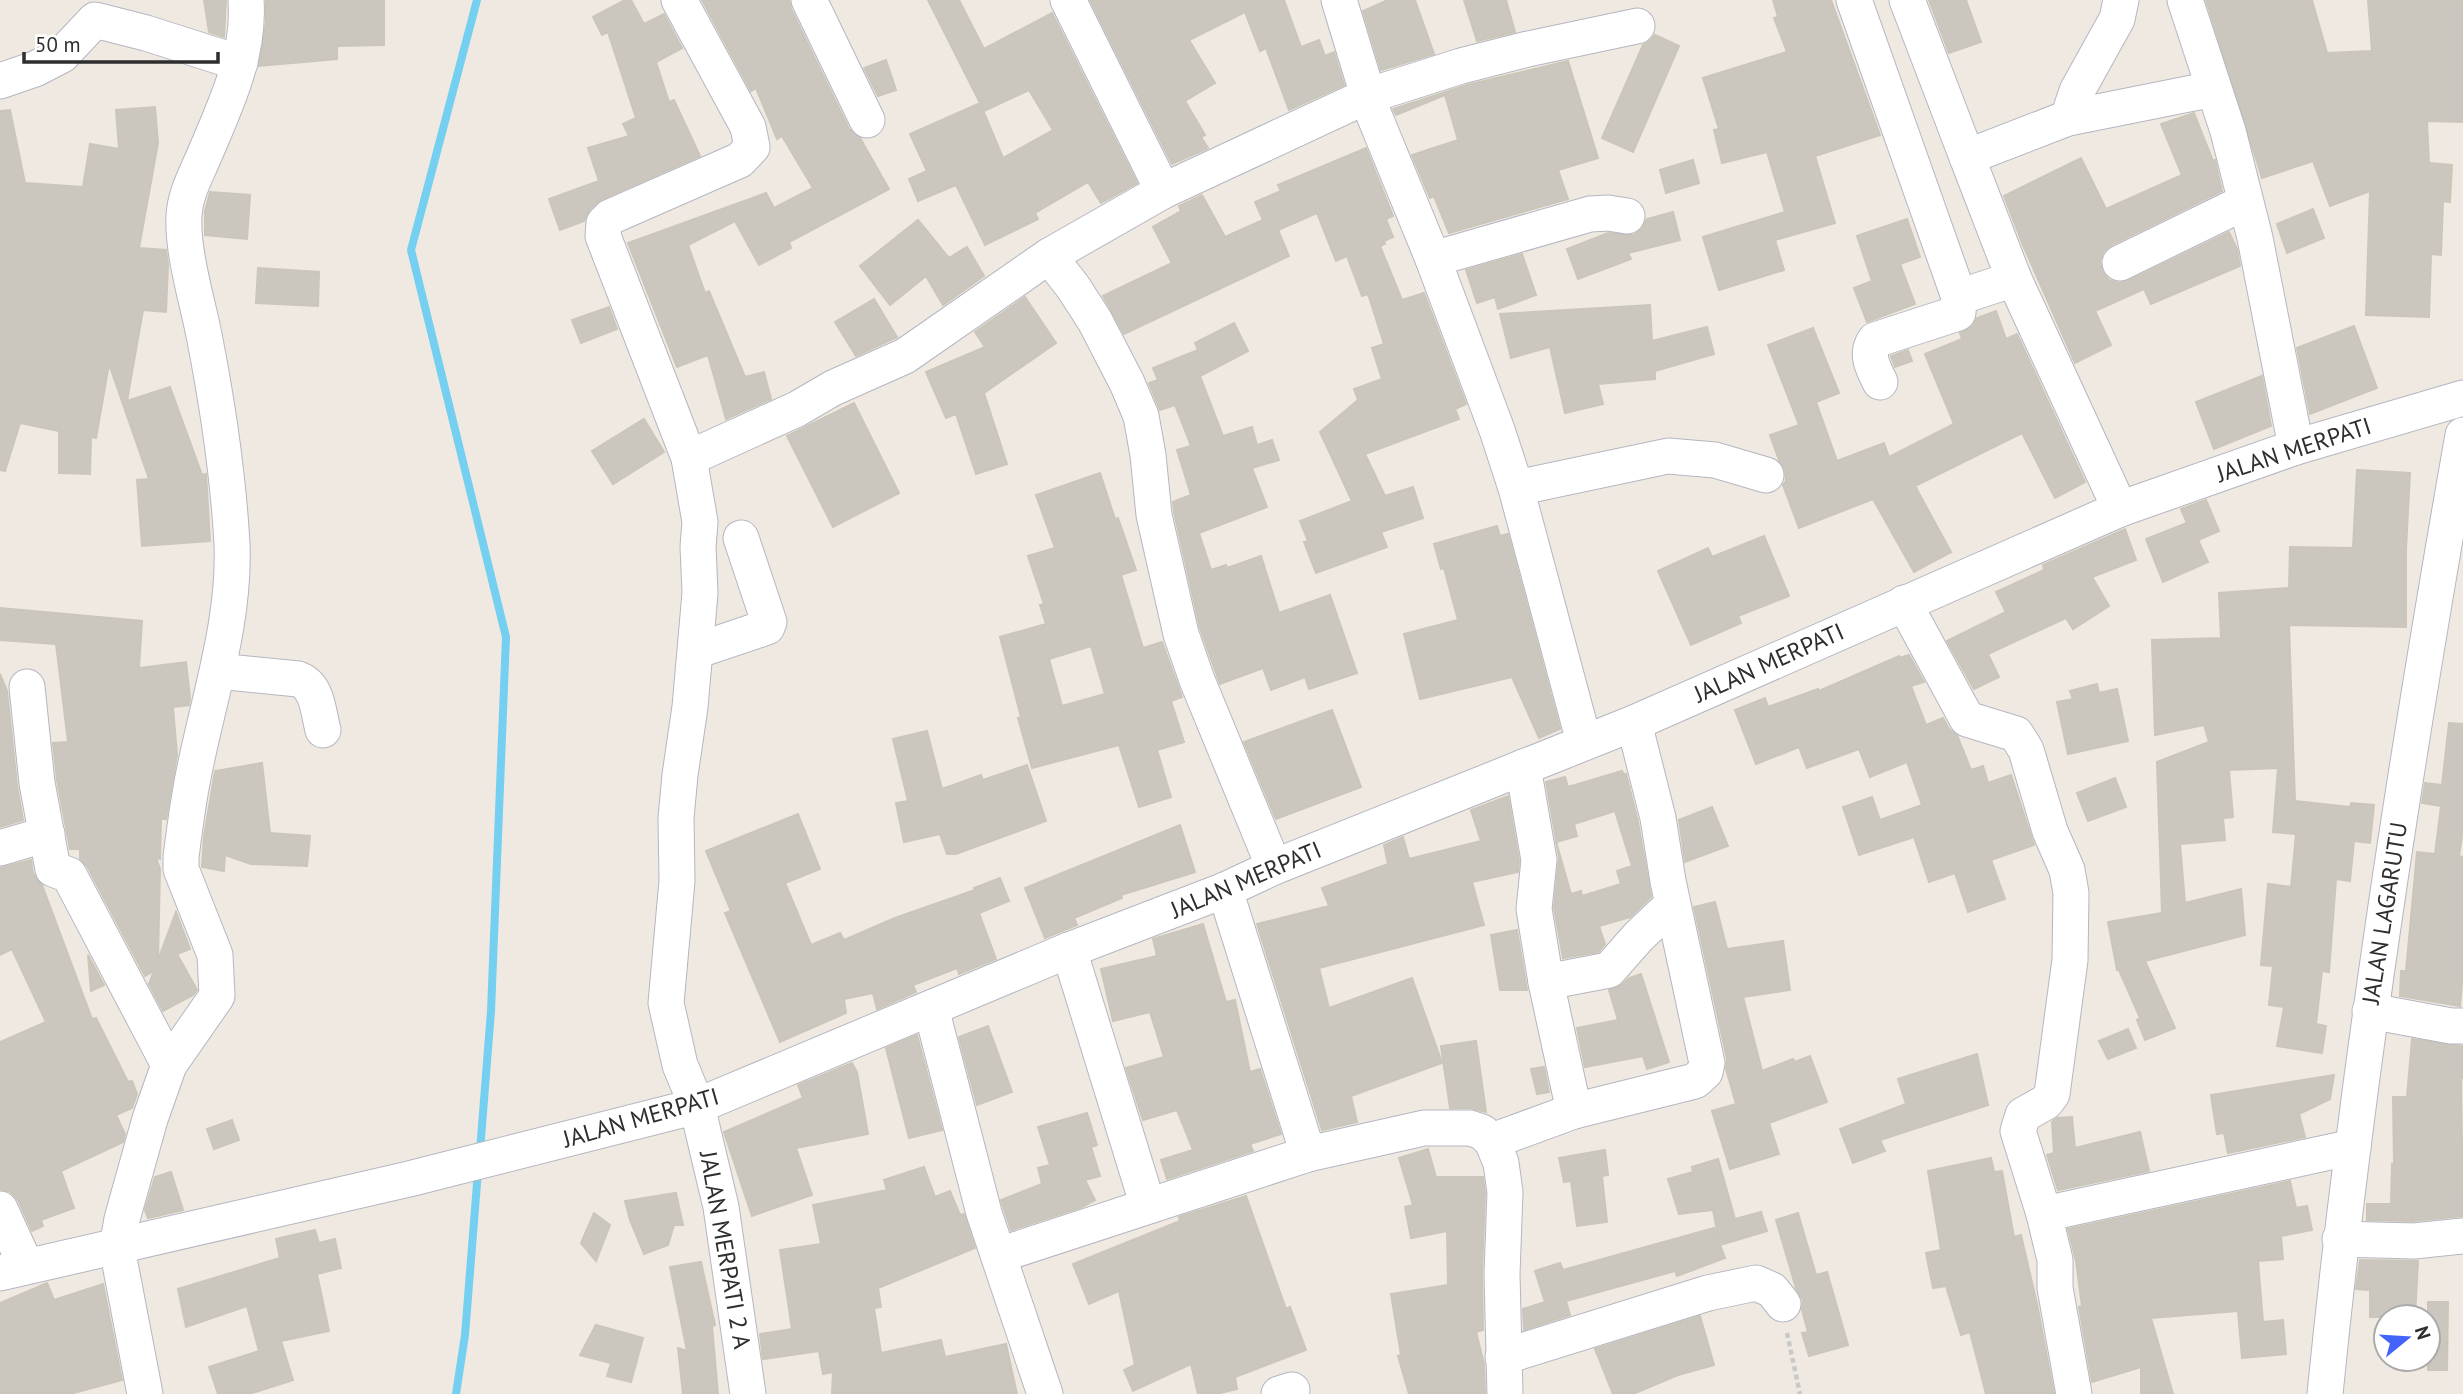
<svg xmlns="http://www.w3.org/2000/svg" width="2463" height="1394" font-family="'PT Sans',sans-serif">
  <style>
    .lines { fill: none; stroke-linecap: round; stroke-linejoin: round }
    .stream { stroke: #75cff0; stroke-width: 8 }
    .building { fill: #cbc7bf; stroke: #cbc5ba; stroke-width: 2; fill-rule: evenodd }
    .minor-casing { stroke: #b4b7c1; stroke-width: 37 }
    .path { stroke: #c9c9c9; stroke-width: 4.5; stroke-dasharray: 5 3.5; stroke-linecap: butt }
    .minor { stroke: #fff; stroke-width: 35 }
    .labels { text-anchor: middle; stroke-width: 7; stroke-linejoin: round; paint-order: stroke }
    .street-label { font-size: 24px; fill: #2e2e2e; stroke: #fff }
  </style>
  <rect width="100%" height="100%" fill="#efe9e1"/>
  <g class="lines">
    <g class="stream">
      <polyline points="477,0 411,250 506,637 491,1011 480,1151"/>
      <polyline points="456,1394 465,1335 478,1171"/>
    </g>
  </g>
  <g class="building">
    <polygon points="204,0 226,0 224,37 209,32"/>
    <polygon points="266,0 384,0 384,45 337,46 337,59 259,66 266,23"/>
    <polygon points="625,0 631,0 644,24 664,14 682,48 656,62 669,102 674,100 700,156 602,199 590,209 584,221 560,230 549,199 599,181 588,148 629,136 623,124 636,118 608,32 602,35 593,17"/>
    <polygon points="702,0 789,0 791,9 849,129 860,138 889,189 789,242 791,248 759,265 735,221 688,245 705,293 709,291 745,377 764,372 771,399 726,419 708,355 677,367 628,243 766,193 774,208 813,188 782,136 777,139 756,88 751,91"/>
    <polygon points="928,0 959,0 984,49 1052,13 1137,183 1101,203 1088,182 1035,213 1038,219 985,245 956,185 918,201 909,179 927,171 910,134 980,103 1003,158 1053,130 1029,90 984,111"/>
    <polygon points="1090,0 1284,0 1301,47 1319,40 1325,56 1334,52 1344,85 1289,110 1266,48 1260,51 1245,12 1189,40 1215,83 1185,101 1205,135 1201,137 1208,148 1172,164"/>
    <polygon points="1388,0 1415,0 1434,54 1381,70 1363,11"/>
    <polygon points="1464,0 1506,0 1515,32 1477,41"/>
    <polygon points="1773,0 1831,0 1880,135 1815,156 1835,223 1775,240 1784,270 1719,290 1703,237 1785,212 1767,152 1722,163 1714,130 1719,129 1703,78 1787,52 1774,18 1778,17"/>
    <polygon points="1929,0 1966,0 1981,42 1949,53"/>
    <polygon points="2206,0 2312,0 2327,53 2372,51 2368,0 2463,0 2463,122 2427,121 2429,163 2452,165 2450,202 2443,201 2441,255 2431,254 2429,317 2366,315 2370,191 2330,206 2313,161 2262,178"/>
    <polygon points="1655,35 1679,46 1633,152 1602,138 1643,45 1650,41"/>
    <polygon points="886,60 896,90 878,96 864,68"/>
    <polygon points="1568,61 1598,158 1558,170 1568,199 1449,233 1434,196 1430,198 1412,155 1458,140 1445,95 1396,115 1393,109 1467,85"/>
    <polygon points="155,107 158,143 139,248 166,250 168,265 166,312 143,310 127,401 170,387 202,475 206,474 210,541 142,546 137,480 149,479 109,364 96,438 91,437 90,474 59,473 59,431 20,423 5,471 0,470 0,111 10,110 25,183 83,187 90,144 119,149 116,110"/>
    <polygon points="2194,113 2213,161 2215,160 2222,191 2111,245 2104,251 2100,261 2102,271 2109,280 2118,283 2128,281 2229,232 2237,249 2240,266 2151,304 2144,289 2095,311 2111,345 2075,363 2023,245 2004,196 2081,158 2106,209 2182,175 2161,124"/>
    <polygon points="1366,148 1393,216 1386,219 1393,237 1384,241 1385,244 1380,246 1402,300 1424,293 1466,404 1455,409 1459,419 1365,454 1385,496 1413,487 1423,518 1381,532 1387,547 1316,573 1304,542 1308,541 1300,521 1352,501 1320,432 1358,400 1354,389 1382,379 1372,348 1384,344 1368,294 1362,296 1347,256 1336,261 1317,213 1278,230 1289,256 1124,334 1103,296 1172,263 1153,227 1181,211 1179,206 1202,195 1225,237 1263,220 1255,202 1281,191 1278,185"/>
    <polygon points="1693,160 1699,183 1666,193 1660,170"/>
    <polygon points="210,192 250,195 247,239 205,235 205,211"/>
    <polygon points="2313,209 2324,238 2287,253 2277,224"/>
    <polygon points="1673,212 1680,240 1628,253 1631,259 1578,279 1567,249 1608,233 1634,235 1642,229 1647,219"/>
    <polygon points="1907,219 1920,257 1900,264 1915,304 1867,322 1854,288 1872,281 1857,236"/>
    <polygon points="918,220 949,258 967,247 984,276 943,305 926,276 890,305 860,266"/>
    <polygon points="1522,254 1536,295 1498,309 1495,297 1477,303 1466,270"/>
    <polygon points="258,268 319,272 318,306 256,303"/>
    <polygon points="1025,297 1056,343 984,393 1007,464 976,474 956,414 946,418 926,372 985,347 975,332"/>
    <polygon points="874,299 897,337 856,356 835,322"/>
    <polygon points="1650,305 1652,341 1707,327 1714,354 1655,371 1655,379 1598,384 1603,404 1565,413 1550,347 1511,358 1500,314"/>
    <polygon points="609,307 617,329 581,343 572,320"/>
    <polygon points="1996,311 2006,339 2017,334 2085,482 2055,498 2022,433 1915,486 1951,552 1914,572 1873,499 1799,528 1783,485 1786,481 1785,470 1779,460 1770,435 1799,425 1768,345 1813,328 1839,393 1816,402 1837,461 1884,443 1889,457 1954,424 1925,354 1962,339 1960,333 1973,326 1977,318"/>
    <polygon points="1234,323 1248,351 1200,376 1223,436 1252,427 1257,445 1272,440 1279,460 1252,468 1267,507 1199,533 1211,570 1226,565 1227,568 1261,556 1279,613 1330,595 1357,673 1309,689 1305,677 1271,690 1263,668 1220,684 1200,628 1174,512 1173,502 1191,495 1177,450 1191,446 1175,405 1160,410 1149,383 1158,380 1153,368 1198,350 1195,343"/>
    <polygon points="2354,326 2377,388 2310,414 2297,348"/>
    <polygon points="1908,350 1912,361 1895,367 1891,356"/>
    <polygon points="2262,376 2271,426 2214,449 2196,402"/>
    <polygon points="854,403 899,493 833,527 787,436"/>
    <polygon points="644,419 664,452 613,484 592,451"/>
    <polygon points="2357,470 2410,473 2406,549 2406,627 2289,625 2295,801 2350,807 2351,803 2374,805 2370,843 2354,841 2350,881 2336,879 2329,972 2322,971 2316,1024 2326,1026 2322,1053 2277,1046 2284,1007 2269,1005 2273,966 2261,965 2268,884 2291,887 2296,834 2273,832 2278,768 2229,770 2233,817 2223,818 2225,840 2180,844 2185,903 2241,889 2245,935 2145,961 2175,1028 2145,1040 2137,1020 2140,1018 2119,970 2117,970 2108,922 2162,913 2157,762 2209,742 2204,725 2155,735 2152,640 2221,638 2219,593 2289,588 2290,547 2353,548"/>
    <path d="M1100,473L1115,519L1118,518L1136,570L1121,575L1143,648L1162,642L1182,697L1171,701L1184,742L1157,750L1171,797L1139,807L1119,745L1032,768L1018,718L1021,717L1000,637L1046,624L1040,605L1044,604L1028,556L1055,548L1036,495ZM1091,646L1105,694L1062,706L1049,659Z"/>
    <polygon points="2206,500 2219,531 2198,540 2208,562 2163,582 2146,539 2187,523 2181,509"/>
    <polygon points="1497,526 1500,536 1508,534 1560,729 1539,738 1512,677 1420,699 1404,634 1458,620 1444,568 1441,569 1434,544"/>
    <polygon points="2125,529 2136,560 2092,577 2109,606 2073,629 2066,618 1988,654 1999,677 1974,689 1947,641 2006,612 1996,592 2044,570 2043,565"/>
    <polygon points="1764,536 1789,596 1738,616 1741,623 1691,645 1658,571 1708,548 1712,557"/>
    <polygon points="0,608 142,621 139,668 186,662 190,698 189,705 173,707 177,755 166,819 161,819 160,859 156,858 160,869 158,960 176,912 190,949 177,954 197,990 193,995 163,1011 149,984 154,971 145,976 87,866 80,860 80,849 70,849 57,780 53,743 68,742 56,644 0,640"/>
    <polygon points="1909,655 1924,682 1911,686 1926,725 1943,718 1949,729 1957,735 1971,770 1983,766 1988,783 2011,775 2034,845 1991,860 2005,899 1968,912 1955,873 1929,882 1914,837 1859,855 1843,807 1872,797 1880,820 1922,805 1907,762 1870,777 1859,749 1807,768 1799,747 1756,764 1735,710 1765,698 1768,707 1818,689 1819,691 1899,656 1900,658"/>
    <polygon points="0,674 7,691 17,785 23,820 0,827"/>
    <polygon points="2097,684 2099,693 2117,689 2128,741 2068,754 2057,702 2073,699 2070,691"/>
    <polygon points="1332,710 1361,787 1276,819 1244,742"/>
    <polygon points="2449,723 2463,724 2463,829 2459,856 2463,857 2463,972 2460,1006 2400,996 2401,971 2406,971 2417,852 2435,854 2441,806 2422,803 2425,783 2442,785"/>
    <polygon points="927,731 942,789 981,775 983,780 1027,765 1046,821 956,854 947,854 940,834 904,842 896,803 908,801 893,739"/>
    <polygon points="262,763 270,833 310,836 307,866 251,864 225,855 224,871 202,867 204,836 215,771"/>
    <path d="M1622,771L1624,775L1626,774L1638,822L1651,897L1630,917L1599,926L1605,944L1598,952L1563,958L1554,908L1559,857L1546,782L1565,777L1568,787ZM1615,811L1632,866L1617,871L1621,884L1582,896L1581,891L1571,894L1556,842L1577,836L1574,824Z"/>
    <polygon points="2115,778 2126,807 2088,821 2077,793"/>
    <polygon points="1508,796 1519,861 1518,872 1472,882 1484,925 1319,968 1329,1008 1412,978 1442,1063 1351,1096 1357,1122 1322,1130 1257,924 1329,906 1322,888 1388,864 1384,845 1403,837 1409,859 1481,841 1471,810"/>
    <polygon points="1712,807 1728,846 1685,862 1679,820"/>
    <polygon points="798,814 820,869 785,883 811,945 840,933 844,940 895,918 975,890 974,888 1000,878 1009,901 979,913 996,959 959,974 957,968 913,985 916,992 877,1009 873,993 844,999 846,1013 780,1042 725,913 731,911 706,851"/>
    <polygon points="1180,825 1195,872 1121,895 1122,898 1074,918 1077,925 1045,938 1025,888"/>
    <polygon points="31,860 33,873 42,885 92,1019 96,1018 128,1082 132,1081 137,1094 132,1108 116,1115 125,1134 123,1142 61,1171 74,1208 41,1220 43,1226 32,1231 18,1200 11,1192 0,1189 0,1042 46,1022 12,949 0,955 0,868"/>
    <polygon points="1715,902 1727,949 1783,941 1790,990 1743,997 1762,1071 1793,1059 1795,1062 1810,1056 1827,1102 1769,1123 1779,1154 1730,1169 1712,1111 1736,1104 1726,1069 1727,1059 1694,907"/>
    <polygon points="1203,924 1226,1002 1235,1000 1250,1072 1260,1069 1281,1134 1250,1144 1253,1151 1167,1179 1161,1160 1193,1150 1177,1110 1143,1120 1126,1068 1164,1057 1150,1012 1113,1021 1101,969 1157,956 1153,939"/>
    <polygon points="1517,930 1527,990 1500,990 1491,935"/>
    <polygon points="88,955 104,985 91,991"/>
    <polygon points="1641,974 1669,1062 1647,1069 1643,1056 1585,1067 1577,1028 1618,1020 1609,990 1623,984 1629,978"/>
    <polygon points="988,1026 1012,1092 977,1105 959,1037"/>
    <polygon points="2128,1029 2136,1048 2108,1059 2099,1041"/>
    <polygon points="917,1035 942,1130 909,1138 886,1048"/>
    <polygon points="2412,1039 2463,1046 2463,1078 2461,1078 2463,1216 2413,1221 2367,1220 2367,1204 2391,1204 2392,1164 2394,1164 2393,1097 2407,1097"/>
    <polygon points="1476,1041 1486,1112 1470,1108 1450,1108 1441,1046"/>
    <polygon points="1977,1054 1988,1105 1880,1140 1885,1151 1853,1163 1840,1129 1906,1104 1898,1079"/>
    <polygon points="852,1063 857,1072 868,1134 796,1148 812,1195 752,1216 724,1132 803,1098 798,1085"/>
    <polygon points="1544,1067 1549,1092 1537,1094 1531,1069"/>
    <polygon points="2334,1075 2330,1099 2299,1114 2305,1137 2228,1153 2224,1133 2217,1134 2211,1095"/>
    <polygon points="1087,1113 1097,1145 1091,1147 1100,1176 1085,1180 1095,1200 1082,1207 1011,1230 1001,1200 1042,1184 1038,1168 1050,1165 1038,1127"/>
    <polygon points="2072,1117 2075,1148 2140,1132 2149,1171 2058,1190 2047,1155 2054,1153 2052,1122 2057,1118"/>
    <polygon points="232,1120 239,1140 214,1149 207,1129"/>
    <polygon points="1428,1149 1436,1177 1483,1177 1485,1193 1482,1273 1483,1330 1476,1332 1484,1364 1485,1394 1409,1394 1398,1356 1401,1355 1391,1294 1448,1285 1447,1231 1411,1238 1405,1207 1413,1205 1399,1158"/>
    <polygon points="1605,1150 1608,1175 1602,1176 1607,1222 1577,1226 1571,1181 1564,1182 1559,1158"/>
    <polygon points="1991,1158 1994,1172 2002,1171 2014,1237 2021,1235 2037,1304 2054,1394 1986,1394 1970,1332 1961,1335 1946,1286 1933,1288 1926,1253 1941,1250 1928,1171"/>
    <polygon points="1718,1159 1735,1219 1761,1212 1767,1231 1720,1245 1725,1258 1677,1276 1675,1271 1566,1301 1570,1315 1524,1330 1523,1309 1545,1302 1535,1271 1560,1263 1563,1270 1714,1228 1719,1241 1713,1210 1679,1214 1668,1179 1693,1172 1692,1167"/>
    <polygon points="924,1167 935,1197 950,1191 960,1215 964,1214 975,1248 878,1288 881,1307 874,1308 881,1353 941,1340 945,1357 1006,1344 1017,1394 832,1394 833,1372 823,1374 819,1351 763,1359 760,1334 792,1329 780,1250 821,1244 813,1205 887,1190 884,1180"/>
    <polygon points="171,1172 183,1210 148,1218 145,1210 155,1177"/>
    <polygon points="2290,1181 2296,1208 2307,1206 2312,1230 2281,1236 2283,1259 2258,1261 2263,1322 2283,1320 2286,1354 2242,1358 2238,1311 2151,1318 2173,1394 2141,1394 2141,1367 2092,1382 2079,1307 2082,1306 2076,1261 2068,1229"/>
    <polygon points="676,1193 683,1225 674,1225 668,1245 644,1254 630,1220 625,1201"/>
    <polygon points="1246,1196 1286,1309 1290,1307 1306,1350 1235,1377 1237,1389 1216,1394 1198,1394 1191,1364 1133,1391 1124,1370 1135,1365 1119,1291 1089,1304 1073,1264 1180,1221 1179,1217"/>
    <polygon points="594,1213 610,1225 596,1261 581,1243"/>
    <polygon points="1798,1213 1816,1275 1827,1272 1848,1345 1809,1356 1802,1333 1808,1332 1802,1310 1803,1300 1796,1288 1776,1220"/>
    <polygon points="315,1230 319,1243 335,1239 341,1268 317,1274 329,1331 281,1341 293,1380 249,1394 218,1394 209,1367 259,1351 247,1306 186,1327 178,1289 280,1258 276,1239"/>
    <polygon points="2360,1260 2418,1261 2415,1317 2370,1317 2370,1290 2356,1289"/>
    <polygon points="701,1262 715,1325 712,1326 718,1394 683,1394 678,1348 687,1351 670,1267"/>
    <polygon points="47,1283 54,1300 103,1284 122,1380 70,1394 0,1394 0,1303"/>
    <polygon points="2428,1302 2448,1302 2447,1370 2428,1370"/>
    <polygon points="1700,1316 1714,1365 1678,1375 1633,1394 1613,1394 1595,1349"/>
    <polygon points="596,1325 643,1338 631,1382 607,1376 611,1363 580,1355"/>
  </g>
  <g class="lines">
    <defs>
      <g id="minor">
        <polyline points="679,0 748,127 752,147 740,160 610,217 604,223 603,236 689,458 700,522 698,547 700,593 690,707 680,775 676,818 677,881 666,1003 680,1065 697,1106 721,1207 748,1394"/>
        <polyline points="809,0 867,120"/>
        <polyline points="1068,0 1163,191"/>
        <polyline points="1339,0 1374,115 1433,259 1497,430 1516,488 1584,742"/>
        <polyline points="1854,0 1959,297 2014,279 2120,509"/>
        <polyline points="1907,0 1967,157"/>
        <polyline points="2185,0 2228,131 2255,238 2296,447"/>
        <polyline points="0,81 35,69 62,55 95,20 146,33 240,63"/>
        <polyline points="2068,118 2077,91 2117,19 2121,0"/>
        <polyline points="1433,259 1590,214 1608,213 1627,216"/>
        <polyline points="2120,263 2245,202"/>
        <polyline points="2014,279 1967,157 2068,118 2213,89"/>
        <path d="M1880,382C1873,368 1865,354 1875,340L1958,313L1959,297"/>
        <polyline points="689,458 797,409 833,388 905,356 1049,256"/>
        <polyline points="1516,488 1668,456 1715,460 1766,475"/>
        <polyline points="1904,603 1967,719 2016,734 2026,750 2050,831 2067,870 2071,893 2070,960 2052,1094 2046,1102 2023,1115 2018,1131 2044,1214 2055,1260 2055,1288 2074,1394"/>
        <polyline points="696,651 767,627 769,622 741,538"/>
        <path d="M218,671L298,679C318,686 318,712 323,730"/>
        <polyline points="27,687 37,783 53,869 69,875 169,1065"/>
        <polyline points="1523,767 1539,860 1534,909 1546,982 1574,1111"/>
        <polyline points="0,848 47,834"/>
        <polyline points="1274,867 1197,680 1181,634 1154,515 1148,455 1141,416 1127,383 1095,321 1073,287 1049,256 1163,191 1367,96 1461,66 1528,49 1637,26"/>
        <polyline points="1225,890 1308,1154"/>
        <polyline points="1069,950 1148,1206"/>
        <polyline points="1546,982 1609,970 1639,936 1672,905"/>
        <polyline points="931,1008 984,1213 1045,1394"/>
        <polyline points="2370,1011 2451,1026 2463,1026"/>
        <polyline points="1492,1141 1574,1111 1695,1081 1705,1072 1707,1063 1668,881 1658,818 1634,723"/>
        <polyline points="0,1209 26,1266"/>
        <polyline points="2044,1214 2353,1147"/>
        <polyline points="2340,1239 2414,1241 2463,1236"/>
        <polyline points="999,1255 1308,1154 1424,1128 1470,1128 1482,1132 1492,1141 1501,1163 1505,1192 1502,1274 1505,1394"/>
        <polyline points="0,1273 409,1179 697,1106 1069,950 1225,890 1274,867 1634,723 2120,509 2296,447 2463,398"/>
        <polyline points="1503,1357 1708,1293 1756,1283 1772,1290 1783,1304"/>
        <path d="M145,1394L117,1248L122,1219L150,1119L169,1065L217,996L215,955L181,869V857C185,825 189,794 196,763C211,691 235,618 232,544C228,473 218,406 204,335C197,300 182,251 184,216C185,194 196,175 204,156C225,106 250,56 246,0"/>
        <polyline points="1279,1394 1292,1390"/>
        <path d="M2325,1394C2357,1072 2407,753 2463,435"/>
      </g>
    </defs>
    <use href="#minor" class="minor-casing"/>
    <polyline class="path" points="1787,1333 1800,1394"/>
    <use href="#minor" class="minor"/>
  </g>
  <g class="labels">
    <g class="street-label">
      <text transform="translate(2294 450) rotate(-18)" y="8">JALAN MERPATI</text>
      <text transform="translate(1769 663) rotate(-24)" y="8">JALAN MERPATI</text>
      <text transform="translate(1246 880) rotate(-23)" y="8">JALAN MERPATI</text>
      <text transform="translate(2385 913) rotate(-81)" y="8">JALAN LAGARUTU</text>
      <text transform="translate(641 1118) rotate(-16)" y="8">JALAN MERPATI</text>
      <text transform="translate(725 1250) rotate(80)" y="8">JALAN MERPATI 2 A</text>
    </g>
  </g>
  <g transform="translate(2407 1338) rotate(72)"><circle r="33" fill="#ffffff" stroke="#ababab" stroke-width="2"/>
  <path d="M0-5L12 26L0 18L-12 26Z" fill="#4264fb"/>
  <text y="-10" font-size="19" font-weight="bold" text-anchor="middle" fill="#2e2e2e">N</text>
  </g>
  <path d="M24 52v10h194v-10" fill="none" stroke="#2e2e2e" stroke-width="3.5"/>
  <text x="35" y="52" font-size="21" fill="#2e2e2e" stroke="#ffffff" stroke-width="5" paint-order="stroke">50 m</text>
</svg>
